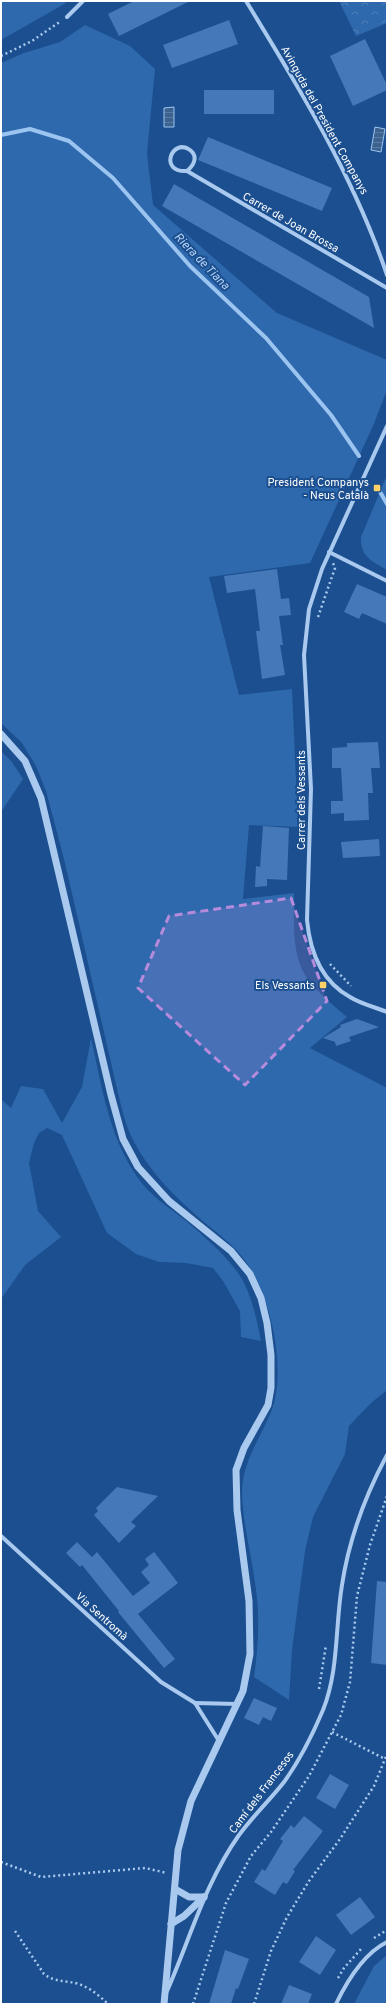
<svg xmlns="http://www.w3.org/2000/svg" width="388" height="2005" font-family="Overpass,sans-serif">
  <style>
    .green { fill: #2e69ad }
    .forest { fill: url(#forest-crowns) }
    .water { fill: url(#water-rules); stroke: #9cc4f0 }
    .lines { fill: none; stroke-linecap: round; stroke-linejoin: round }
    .stream { stroke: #9cc4f0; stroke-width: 4 }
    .building { fill: #4478b7 }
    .path { stroke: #a9c9ee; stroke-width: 2.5; stroke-dasharray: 2 3; stroke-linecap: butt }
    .minor { stroke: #a9c9ee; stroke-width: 4 }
    .tertiary { stroke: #a9c9ee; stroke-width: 7 }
    .marked { fill: #b68bdc; fill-opacity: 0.2; stroke: #b68bdc; stroke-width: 3; stroke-dasharray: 8 5; stroke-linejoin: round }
    .poi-dot { fill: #ffd166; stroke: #1b4f8f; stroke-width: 1.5 }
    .labels { text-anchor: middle; stroke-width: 4; stroke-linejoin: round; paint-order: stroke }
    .street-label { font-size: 11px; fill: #fff; stroke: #1b4f8f }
    .poi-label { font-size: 11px; fill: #fff; stroke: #1b4f8f; text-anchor: end }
    .water-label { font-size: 12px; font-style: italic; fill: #b5d3f5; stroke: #1b4f8f }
  </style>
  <defs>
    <pattern id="forest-crowns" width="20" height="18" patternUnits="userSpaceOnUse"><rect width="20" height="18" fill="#2e69ad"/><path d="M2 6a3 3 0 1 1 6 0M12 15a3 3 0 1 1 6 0" fill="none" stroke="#4d80b9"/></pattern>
    <pattern id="water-rules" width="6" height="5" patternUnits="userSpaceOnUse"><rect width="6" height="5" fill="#3c6290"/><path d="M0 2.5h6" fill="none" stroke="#597aa1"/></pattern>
  </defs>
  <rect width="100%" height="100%" fill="#1b4f8f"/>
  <g class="green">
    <polygon points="1,1 64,1 66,3 1,40"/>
    <path d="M85,25L130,46L155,69L147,153L153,205L277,313L387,360V390L373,426L310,563L209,577L239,695L292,689L298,827L249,825L243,899L294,893C294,917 292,945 301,967C307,984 333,1005 347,1017L310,1048L387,1088V1390L371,1403L349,1426L345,1454L313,1517L305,1551L292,1650L289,1700L254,1677C258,1649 260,1618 256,1590C252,1558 243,1525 242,1493C242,1462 260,1439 271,1412C287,1373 272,1302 250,1268C239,1249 221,1236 204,1222C177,1199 151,1174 134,1142C126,1127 122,1110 118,1093L64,859L46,791L36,766L22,743L1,723V63L24,53L60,42Z"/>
    <path d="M387,475V570C372,561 360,557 361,537Z"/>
    <polygon points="1,751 12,762 23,779 1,812"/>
    <path d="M91,1038C102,1087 109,1137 138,1178C150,1196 170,1208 186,1221C204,1236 233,1261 244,1283C253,1301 257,1321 261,1341L241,1337L240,1311L223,1281L213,1268L186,1263L159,1262L136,1254L107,1233L62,1135L47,1128L39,1133L34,1143L29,1163L38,1211L61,1237L25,1265L1,1299V1099L11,1108L21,1086L43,1089L62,1123L82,1087Z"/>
    <polygon points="387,1955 387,2004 354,2004 374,1966"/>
  </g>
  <polygon class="forest" points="339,1 387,1 387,23 356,36"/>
  <g class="water">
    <polygon points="174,107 174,127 164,127 164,108"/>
    <polygon points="375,127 385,129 381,152 371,150"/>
  </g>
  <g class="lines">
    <g class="stream">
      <polyline points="1,135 30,129 69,141 113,178 190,266 266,338 331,415 359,456"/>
      <polyline points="379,490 387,504"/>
    </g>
  </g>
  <g class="building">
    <polygon points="134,1 190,1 119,36 108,14"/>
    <polygon points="229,20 238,44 172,68 163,45"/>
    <polygon points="365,39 387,85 387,90 353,106 330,56"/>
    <rect x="204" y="90" width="70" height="24"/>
    <polygon points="208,137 332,188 322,211 198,160"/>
    <polygon points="174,184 369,297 374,328 162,206"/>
    <polygon points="277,569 281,599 289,598 291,615 279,616 283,645 280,645 285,675 262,679 256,631 260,631 255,589 227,593 224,576"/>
    <polygon points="357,584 387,597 387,624 362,613 359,619 344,612"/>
    <polygon points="378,742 380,768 371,768 373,793 368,793 369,820 344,821 344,813 331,814 331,801 343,801 341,768 332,768 332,748 347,747 347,743"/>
    <polygon points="263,826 289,828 287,880 267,879 267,886 255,887 256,866 260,867"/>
    <polygon points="379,839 380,856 343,858 341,842"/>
    <polygon points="357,1019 379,1027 349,1037 351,1041 336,1046 335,1042 323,1038 341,1027 340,1025"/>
    <polygon points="117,1487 158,1496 131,1522 136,1526 119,1543 94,1515 98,1511 96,1508"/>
    <polygon points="77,1542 92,1557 97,1552 133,1596 150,1583 141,1572 149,1565 145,1559 154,1552 178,1583 138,1614 175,1659 164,1668 118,1612 119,1611 82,1565 80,1567 66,1553"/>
    <polygon points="377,1581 387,1582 387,1665 371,1663"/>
    <polygon points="254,1698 277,1708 271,1721 263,1717 259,1725 244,1718"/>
    <polygon points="330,1774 349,1785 335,1809 316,1798"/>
    <polygon points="304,1816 323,1831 293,1870 295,1871 287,1884 283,1882 275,1895 254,1882 262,1869 265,1871 283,1841 280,1839 291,1825 294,1828"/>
    <polygon points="360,1897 375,1917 351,1935 336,1915"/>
    <polygon points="316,1936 336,1950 320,1975 299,1962"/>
    <polygon points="225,1950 249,1959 238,1989 236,1988 231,2004 209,2004"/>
    <polygon points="289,1985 312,1994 308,2004 281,2004"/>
  </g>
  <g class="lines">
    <g class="path">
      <polyline points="1,56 32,41 61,21"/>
      <polyline points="318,617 335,568 333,563"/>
      <polyline points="330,964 351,986"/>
      <polyline points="319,1689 326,1645"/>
      <polyline points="332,1732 385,1759"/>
      <polyline points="1,1862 41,1877 145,1868 167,1873"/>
      <path d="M15,1931L44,1974C56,1983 66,1980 79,1984C90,1988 100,1996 108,2004"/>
      <polyline points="374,1938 387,1930"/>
      <polyline points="338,1978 344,1968 361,1949"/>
      <polyline points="193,2004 226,1903 251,1856 271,1832 309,1776 341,1715 350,1682 357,1596 370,1545 387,1496"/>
      <polyline points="254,2004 271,1951 287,1917 309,1881 340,1839 374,1786 387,1754"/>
    </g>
    <g class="minor">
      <path d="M246,1C300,89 354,177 387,275"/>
      <polyline points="67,17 83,1"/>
      <path d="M187,171C193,166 199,157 190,150C172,137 158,173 187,171L387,288"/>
      <path d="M387,426L322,569L309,609L304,655L311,789L307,920C310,952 321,981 350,997C361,1004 375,1007 387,1012"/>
      <polyline points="329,552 387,581"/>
      <polyline points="1,1536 161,1682 195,1703 219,1741"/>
      <polyline points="195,1703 237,1704"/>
      <path d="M167,1991C190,1939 205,1883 239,1835C253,1816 270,1800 284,1782C300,1760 312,1736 323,1710C339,1670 335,1627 342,1585C349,1539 365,1496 387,1455"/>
      <path d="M336,2004C347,1981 363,1954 387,1942"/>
    </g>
    <g class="tertiary">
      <polyline points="1,734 25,761 41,798 111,1095 123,1139 138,1167 169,1201 231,1251 250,1274 261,1298 267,1323 271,1355 271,1388 268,1405 244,1448 236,1470 237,1510 249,1601 250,1654 243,1691 191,1801 178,1850 164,2004"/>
      <polyline points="175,1889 189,1897 204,1897"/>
      <polyline points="171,1924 184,1916 204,1897"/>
    </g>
  </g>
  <path class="marked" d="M291,898L327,1001L245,1085L138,988L169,916Z"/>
  <g class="poi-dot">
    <rect x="373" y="484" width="8" height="8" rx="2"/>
    <rect x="319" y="981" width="8" height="8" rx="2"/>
  </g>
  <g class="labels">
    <g class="street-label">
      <text transform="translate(325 120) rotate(61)" y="4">Avinguda del President Companys</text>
      <text transform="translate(291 222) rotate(30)" y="4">Carrer de Joan Brossa</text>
      <text transform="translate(301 800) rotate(-90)" y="4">Carrer dels Vessants</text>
      <text transform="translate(102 1616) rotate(42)" y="4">Via Sentromà</text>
      <text transform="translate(261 1792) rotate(-53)" y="4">Camí dels Francesos</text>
    </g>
    <g class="poi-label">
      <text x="369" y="486">President Companys<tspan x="369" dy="13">- Neus Català</tspan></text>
      <text x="315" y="989">Els Vessants</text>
    </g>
    <g class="water-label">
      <text transform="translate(202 261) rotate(46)" y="4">Riera de Tiana</text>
    </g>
  </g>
  <rect width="388" height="2005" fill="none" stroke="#ffffff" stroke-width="4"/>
</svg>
